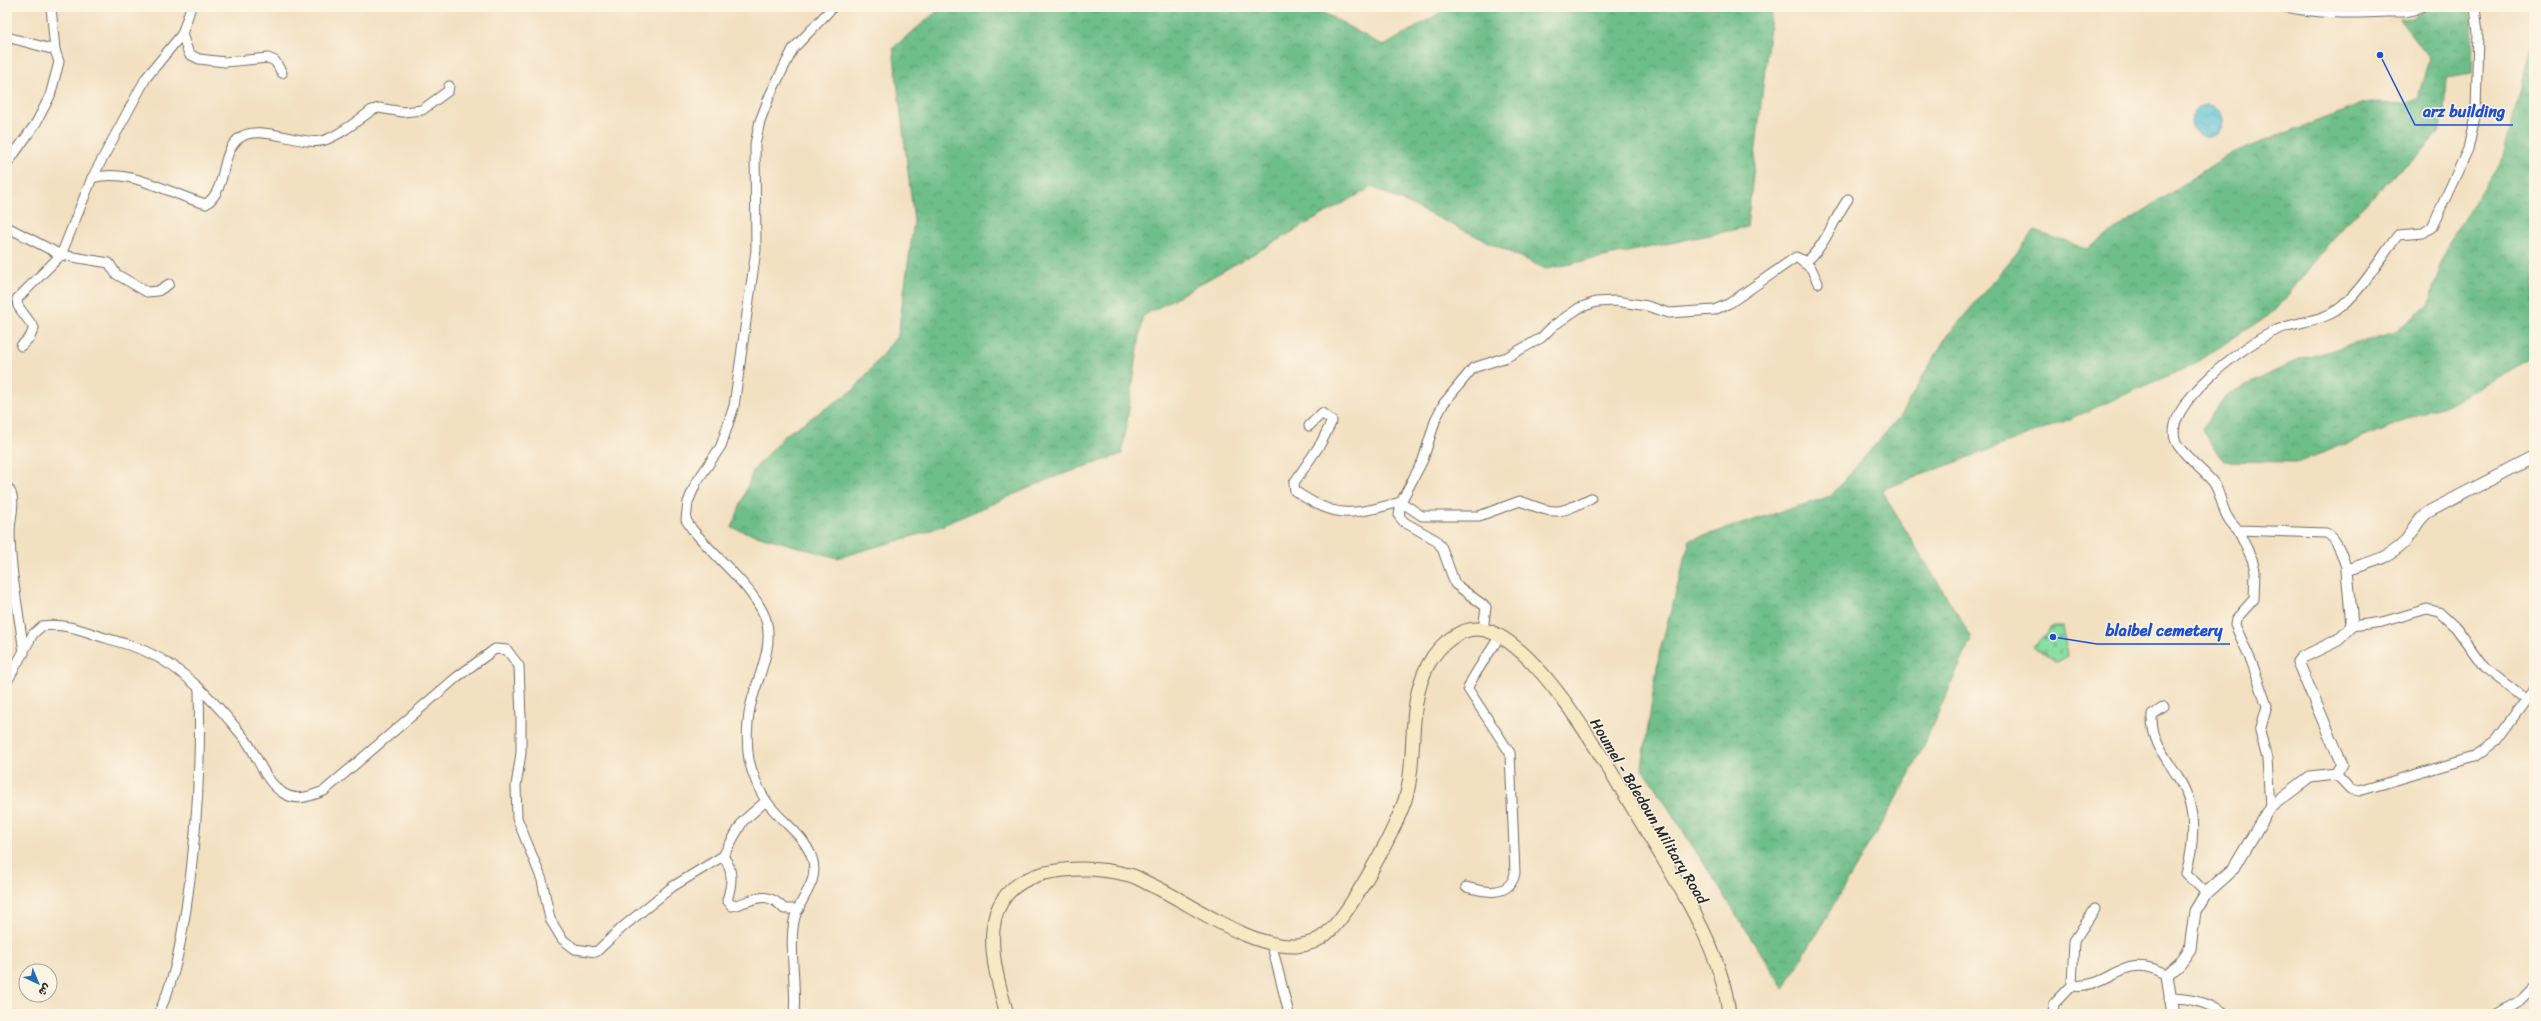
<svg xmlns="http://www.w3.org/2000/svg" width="2541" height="1021" font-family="Sriracha,'Playpen Sans Arabic',sans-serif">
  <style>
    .forest { fill: url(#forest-crowns); stroke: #4c745a }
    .cemetery { fill: url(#cemetery-stones); stroke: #5a8567 }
    .water { fill: url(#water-waves); stroke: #427680 }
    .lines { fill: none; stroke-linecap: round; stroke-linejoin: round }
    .minor-casing { stroke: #716a60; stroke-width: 11 }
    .tertiary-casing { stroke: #716a60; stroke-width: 13 }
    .secondary-casing { stroke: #716a60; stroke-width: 15 }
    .minor { stroke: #fff; stroke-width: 9 }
    .tertiary { stroke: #fff; stroke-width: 11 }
    .secondary { stroke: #f6e9c3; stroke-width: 13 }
    .labels { text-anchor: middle; stroke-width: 3; stroke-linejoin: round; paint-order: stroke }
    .street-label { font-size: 15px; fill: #2b2b2b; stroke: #fcf5e5 }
    .leader { fill: none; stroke: #1d4ed8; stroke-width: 1.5 }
    .callout-dot { fill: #1d4ed8; stroke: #fcf5e5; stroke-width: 1.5 }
    .callout-label { font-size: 16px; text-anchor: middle; font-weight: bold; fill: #1d4ed8; stroke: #fcf5e5; stroke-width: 3; stroke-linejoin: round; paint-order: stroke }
  </style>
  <defs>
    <pattern id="forest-crowns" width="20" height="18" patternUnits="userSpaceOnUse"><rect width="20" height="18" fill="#6ebe89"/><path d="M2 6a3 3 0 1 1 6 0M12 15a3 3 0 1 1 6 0" fill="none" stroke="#5b9b70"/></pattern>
    <pattern id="cemetery-stones" width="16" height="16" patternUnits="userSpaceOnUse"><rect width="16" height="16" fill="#89dfa3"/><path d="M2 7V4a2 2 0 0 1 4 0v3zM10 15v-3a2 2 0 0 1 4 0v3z" fill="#76c08c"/></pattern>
    <pattern id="water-waves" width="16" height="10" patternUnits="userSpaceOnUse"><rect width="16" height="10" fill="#59c1d6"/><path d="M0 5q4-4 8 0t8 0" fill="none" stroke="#4a9dae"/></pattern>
  </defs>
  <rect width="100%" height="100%" fill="#fcf5e5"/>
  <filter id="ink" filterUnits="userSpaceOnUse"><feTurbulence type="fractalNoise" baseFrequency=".025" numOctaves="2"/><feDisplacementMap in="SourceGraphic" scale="8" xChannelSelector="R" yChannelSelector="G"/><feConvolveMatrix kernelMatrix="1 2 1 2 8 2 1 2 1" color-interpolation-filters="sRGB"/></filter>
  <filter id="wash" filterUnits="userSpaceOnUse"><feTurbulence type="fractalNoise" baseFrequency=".012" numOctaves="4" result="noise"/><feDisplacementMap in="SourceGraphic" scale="16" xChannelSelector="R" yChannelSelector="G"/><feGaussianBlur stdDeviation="0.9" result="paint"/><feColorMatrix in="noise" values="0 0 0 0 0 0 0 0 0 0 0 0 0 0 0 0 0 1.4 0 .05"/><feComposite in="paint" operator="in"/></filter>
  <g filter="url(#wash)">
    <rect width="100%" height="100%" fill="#f2e0c1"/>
    <g class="forest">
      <polygon points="942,7 1313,7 1384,46 1450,7 1772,7 1747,227 1546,269 1372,187 1143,316 1122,454 1052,478 927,532 837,558 732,528 753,471 785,435 854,390 898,335 914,221 893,48"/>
      <polygon points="2430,7 2469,7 2473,35 2472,74 2446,78 2444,113 2439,132 2411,162 2394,175 2337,233 2276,310 2192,365 2063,422 1881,490 1972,638 1910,775 1784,989 1642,767 1659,654 1690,540 1831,496 1900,416 1945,339 2035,231 2087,249 2227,155 2365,103 2405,104 2418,98 2429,58 2399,19 2413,18"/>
      <polygon points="2534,41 2534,357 2448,404 2299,462 2224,461 2201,429 2226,395 2298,360 2393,333 2429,305 2448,242 2500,164"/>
    </g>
    <polygon class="cemetery" points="2051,627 2062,627 2068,656 2057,662 2033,648"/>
    <circle class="water" cx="2207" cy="121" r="16"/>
  </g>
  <g filter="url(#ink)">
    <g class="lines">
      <defs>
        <g id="minor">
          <polyline points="191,7 182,34 189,54 199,59 225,62 268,58 275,61 282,73"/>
          <path d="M2285,7C2324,14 2348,14 2387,12C2399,12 2410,13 2421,7"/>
          <polyline points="7,37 55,50"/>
          <polyline points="7,164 36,123 50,96 59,62 55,50 51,7"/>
          <path d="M92,178C130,167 169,194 206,204C228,189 219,156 238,139C258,121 303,148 325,140C342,134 358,120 372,110L379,108L403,112L422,110L448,91L449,86"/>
          <polyline points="7,227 61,255 17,299 18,306 34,328 30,337 21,346"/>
          <polyline points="1800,260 1811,268 1818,283"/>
          <polyline points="169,284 158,291 147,292 116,274 109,263 61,255 92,178 146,78 182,34"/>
          <path d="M1309,426L1322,413L1332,421L1321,443L1294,483L1295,491C1338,521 1353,514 1401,502L1422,516H1479L1520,501C1556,514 1556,516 1591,498"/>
          <path d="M7,487C18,497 10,517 10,531C10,572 19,612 24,653"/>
          <polyline points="2238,530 2252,559 2255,571 2254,599 2236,619 2235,625 2252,663 2267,706 2260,731 2267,759 2270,807"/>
          <path d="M2347,570C2343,559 2338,538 2326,533L2238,530C2219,513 2224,497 2213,482C2204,471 2181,453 2176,442C2160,406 2248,342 2277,330C2296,321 2320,322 2337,310C2358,296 2382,256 2398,235L2423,233L2432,227L2468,149L2476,112L2478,33L2475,7"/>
          <polyline points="2352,626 2382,622 2427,609 2439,612 2456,628 2484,667 2525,699"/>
          <path d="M1483,630L1486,607L1455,584L1442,548L1436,540L1404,522L1399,516L1401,502L1423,460L1436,418L1444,403L1473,368L1507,357L1541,338L1553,326L1579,308L1596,302L1616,301L1647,306L1669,313L1714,310L1730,303L1796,257L1806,262C1826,245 1833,220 1848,199"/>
          <path d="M7,682L33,634L42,626C64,623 82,630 102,637C116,641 131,645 145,651C185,668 218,705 245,739C258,756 264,781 283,793C297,802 310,796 324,791L457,677L495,649L507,650L519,666L521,718V753L516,786L517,818L542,880L550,919L562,939L575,949L596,952L624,926L672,887L723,856L743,821L766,801"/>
          <path d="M2164,707L2152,715C2151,741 2166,758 2179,779C2197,808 2195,842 2186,873L2206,893"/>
          <polyline points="2336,774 2350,789 2359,791 2474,757 2496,741 2534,689"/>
          <path d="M723,856C734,870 732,884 727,900L732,906C755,901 765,888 784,909H799"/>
          <path d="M1466,887C1484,892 1510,898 1515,873L1510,753L1468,689C1468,682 1494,647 1499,637"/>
          <polyline points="1271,942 1289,1014"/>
          <polyline points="2072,985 2074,941 2095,909"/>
          <path d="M2169,998C2191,998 2206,1002 2224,1014"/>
          <path d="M2053,1013L2054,1004L2072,985C2112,990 2121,949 2167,975"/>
          <path d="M158,1014C175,981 180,945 186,909C197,836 201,763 199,690"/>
          <path d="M794,1014C797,986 788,942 795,917C801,896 820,882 812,858C804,834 780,821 767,802C759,791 752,773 749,760C746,742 747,717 752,700C759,674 775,644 765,617C753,587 713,555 692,529L686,520L688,502L696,483L721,446L734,406L756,250L755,144L760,121L770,95L793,49L833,7"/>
          <polyline points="2497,1014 2521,1000 2534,987"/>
        </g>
        <path id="tertiary" d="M2173,1014L2167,975L2180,963L2190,949L2195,911L2206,893L2234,868L2270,807L2310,777L2336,774L2342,764L2298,662L2301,658L2338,640L2352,626L2347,570C2367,563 2388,559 2403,544C2412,534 2417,520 2428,512L2534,457"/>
        <path id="secondary" d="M1007,1014C991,959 973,891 1045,873C1072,867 1102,868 1129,875C1135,876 1141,880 1147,883C1191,902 1247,948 1296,946C1307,945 1318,941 1326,934C1350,915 1399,824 1407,793C1417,752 1407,704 1428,665C1438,646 1461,624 1485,630C1541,644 1613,776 1643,825C1676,881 1722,949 1729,1014"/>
      </defs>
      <use href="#minor" class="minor-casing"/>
      <use href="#tertiary" class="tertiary-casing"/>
      <use href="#secondary" class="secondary-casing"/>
      <use href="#minor" class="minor"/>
      <use href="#tertiary" class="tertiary"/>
      <use href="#secondary" class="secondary"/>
    </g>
  </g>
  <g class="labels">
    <g class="street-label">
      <text transform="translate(1649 811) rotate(59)" y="5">Houmel - Bdedoun Military Road</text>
    </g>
  </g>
  <path class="leader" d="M2380 55L2415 125H2513M2053 637L2097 644H2230"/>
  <g class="callout-dot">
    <circle cx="2380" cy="55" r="4"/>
    <circle cx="2053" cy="637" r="4"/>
  </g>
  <g class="callout-label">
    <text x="2464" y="117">arz building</text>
    <text x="2164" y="636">blaibel cemetery</text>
  </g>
  <rect width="2541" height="1021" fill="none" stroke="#fcf5e5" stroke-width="24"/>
  <g transform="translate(38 983) rotate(136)"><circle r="19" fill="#fcf5e5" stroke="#a8a49b"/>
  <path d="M0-3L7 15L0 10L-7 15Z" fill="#1f6fb2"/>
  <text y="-6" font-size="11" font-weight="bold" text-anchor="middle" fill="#2b2b2b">ش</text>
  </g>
</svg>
